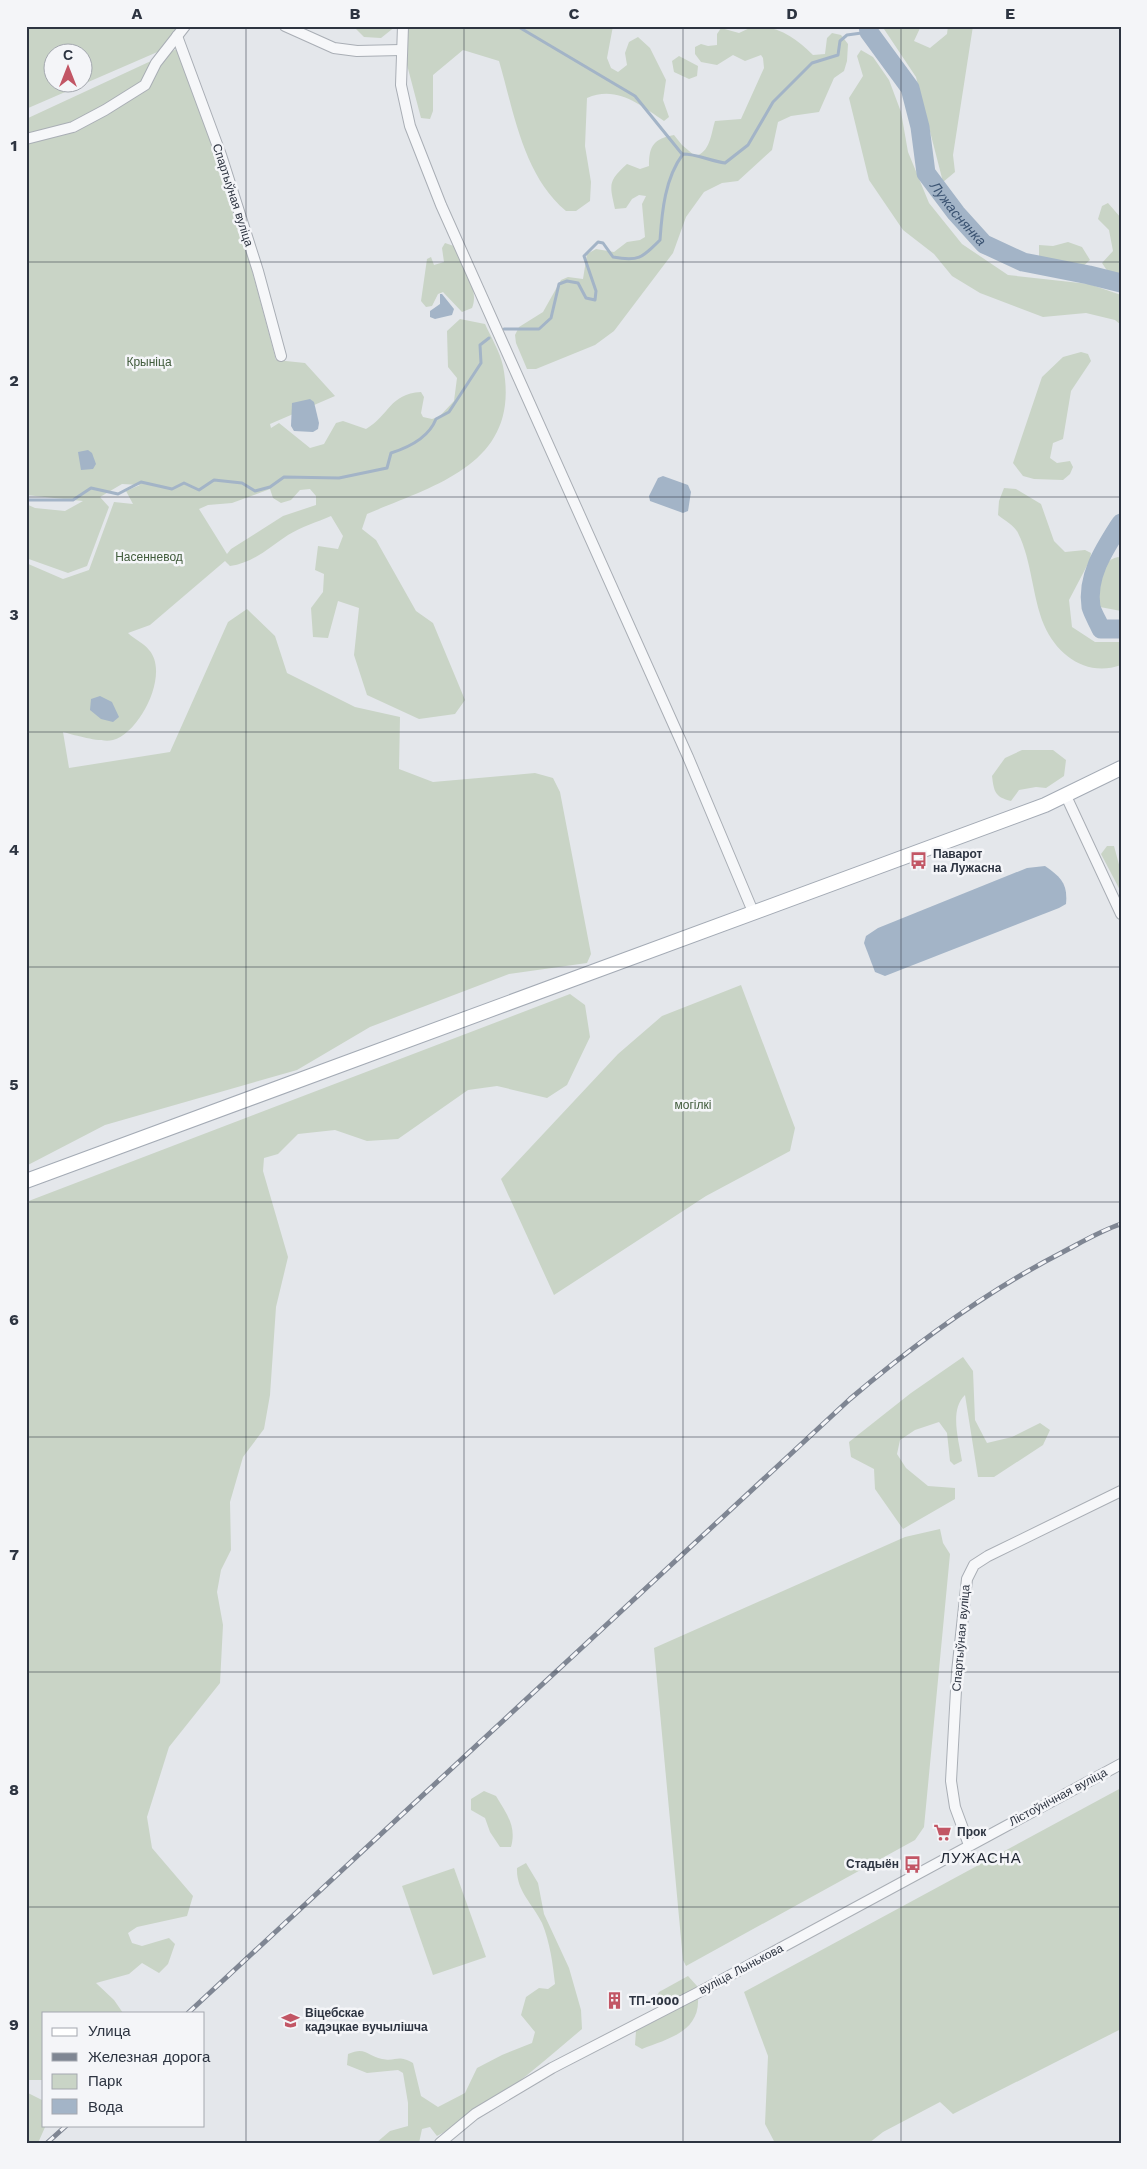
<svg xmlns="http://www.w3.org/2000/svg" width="1147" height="2169" font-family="'Work Sans',sans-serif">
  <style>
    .green { fill: #c9d4c6; fill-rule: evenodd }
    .water { fill: #a3b4c7 }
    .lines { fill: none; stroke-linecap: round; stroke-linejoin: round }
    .stream { stroke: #a3b4c7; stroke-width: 3 }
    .river { stroke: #a3b4c7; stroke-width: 19 }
    .minor-casing { stroke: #a9aeb5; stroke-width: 12 }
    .major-casing { stroke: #a4abb5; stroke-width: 16 }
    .minor { stroke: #f6f7f9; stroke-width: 10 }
    .major { stroke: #fff; stroke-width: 14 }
    .rail-casing { stroke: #7f8693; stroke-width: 5 }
    .rail { stroke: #f4f5f8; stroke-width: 3; stroke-dasharray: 9; stroke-linecap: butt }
    .grid { fill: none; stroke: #2d3441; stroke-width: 1; stroke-opacity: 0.55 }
    .labels { text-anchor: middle; stroke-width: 5; stroke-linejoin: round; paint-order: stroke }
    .street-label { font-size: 12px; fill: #2d3441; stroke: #f4f5f8 }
    .park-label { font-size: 12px; fill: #415c3c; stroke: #f4f5f8 }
    .poi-label { font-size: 12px; font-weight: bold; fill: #2d3441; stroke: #f4f5f8; text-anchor: start }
    .water-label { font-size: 14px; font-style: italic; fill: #3b5372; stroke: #f4f5f8 }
    .quarter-label { font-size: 15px; letter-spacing: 1px; fill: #1f2532; stroke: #f4f5f8 }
    .neatline { fill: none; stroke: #2d3441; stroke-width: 2 }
    .grid-label { font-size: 16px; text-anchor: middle; font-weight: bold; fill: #2d3441 }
  </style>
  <rect width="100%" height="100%" fill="#e4e7eb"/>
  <g class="green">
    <path d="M26,26H179L162,50L26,109ZM52,52H82V82H52Z"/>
    <polygon points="353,26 396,26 381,38 364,37"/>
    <path d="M407,26H613L607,58L611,68L618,72L627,65L625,53L629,42L638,37L650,48L666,80L663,100L669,117L664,121C640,105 617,85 587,98L585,146L591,182L590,201L576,211H566C523,175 514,112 499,61L463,50L433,75V111L430,119L421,118L406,61Z"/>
    <path d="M754,26C779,26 796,38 813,55L825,54L827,38L832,33L841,35L848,44L847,61L844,71L834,78L819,112L791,116L778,122L772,150L738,181L722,183L704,192L686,217L673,253L614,331L595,345L536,369H527L516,343L515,335L519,327L543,312L561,280L568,277L583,279L587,254L596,249L614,252L627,242L640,240L645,237L642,204L646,196L639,195L632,199L626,208L615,209C610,185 607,182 627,164L640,169L649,166C649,145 654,139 674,135L682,145L695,156C710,153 711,134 715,121L741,119L764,68L763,58L761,55L745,61L733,55L717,65L701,62L695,54V47L701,44L708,46L717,45V34L721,28L739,33Z"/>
    <polygon points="882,26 921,26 914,41 930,48 947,34 948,26 973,26 953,155 955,172 943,182 916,77"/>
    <path d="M179,48L236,211L276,360L305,363L335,396L270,424L271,428L279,423L310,448L324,444L336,423L343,421L366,429C390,415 389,394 421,392L424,397L421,413L423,417L432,419L439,417L454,401L457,378L448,367L447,331L460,319L485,324C491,337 500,352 503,366C522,463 438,484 367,514L362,529L376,540L416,611L433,623L465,700L455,714L419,719L367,695L354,655L359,608L338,601L328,638L313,637L311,608L323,592L324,574L315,570L318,546L338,549L343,536L331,516C317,522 301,527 288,535C270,547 253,563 230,566L225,561L150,625L128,633C134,639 144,643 149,650C170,673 140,733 113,740C102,743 74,735 63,732L69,768L170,752L228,622L247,609L275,636L287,673L355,707L400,717L399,769L433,782L535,773L553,778L560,792L591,954L587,963L509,974L370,1027L297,1070L105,1125L26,1166V563L63,579L89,570L114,502L133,504L126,491L140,485L122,484L100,497L109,507L87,566L68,573L26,558V504L35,508L65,511L83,501L26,495V119ZM270,489L273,498L281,503L291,500L300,490L310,489L316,496V505L283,516L231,549L227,554L199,509L208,505L232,503Z"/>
    <polygon points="861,50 873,57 889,80 901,112 908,152 929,203 962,244 1008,275 1089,284 1121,295 1121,325 1115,320 1086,313 1043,317 980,293 952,276 934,254 903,230 869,180 849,98 863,76 857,56"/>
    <polygon points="679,56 698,66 697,76 689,79 674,72 672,61"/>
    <polygon points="1108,203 1121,218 1121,275 1108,272 1102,263 1113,251 1109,230 1098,219 1102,206"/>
    <polygon points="1068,242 1082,247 1090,260 1082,267 1039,257 1039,245 1053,246"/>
    <path d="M445,243L454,246C462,263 480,289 472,308L462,312L443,292L438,294L432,306L426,307L421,301L427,259L431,257L434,265L444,262L442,248Z"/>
    <polygon points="1081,352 1088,354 1091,361 1071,391 1063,439 1053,443 1050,458 1057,463 1070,461 1073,467 1070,474 1063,480 1034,479 1023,476 1013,463 1042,377 1063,357"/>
    <path d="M1004,488L1016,489L1041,504L1054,541L1065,552L1085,550L1091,553L1090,560L1069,600L1072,627L1095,642H1121V665C1088,677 1058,657 1044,625C1032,596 1032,561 1018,533C1015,526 1004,520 998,515L999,501Z"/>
    <path d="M1118,557L1121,558V611L1100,607C1094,590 1098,561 1118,557Z"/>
    <path d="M1022,750H1053L1066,760L1064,776L1046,788L1036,787L1019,790L1011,801C995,797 994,792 992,776L1005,758Z"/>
    <polygon points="1107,846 1114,846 1121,872 1121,892 1101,854"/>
    <polygon points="741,985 795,1128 790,1151 706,1196 554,1295 501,1179 618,1054 662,1016"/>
    <polygon points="570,994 585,1005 590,1037 567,1085 547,1098 497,1086 468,1090 398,1139 367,1141 335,1130 298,1134 278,1154 264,1158 263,1171 288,1257 276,1307 270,1395 264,1429 243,1457 230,1502 231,1550 221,1570 217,1592 223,1625 220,1683 169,1747 147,1817 152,1848 193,1896 187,1916 137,1927 128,1933 132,1943 142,1946 169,1938 175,1944 168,1964 159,1973 142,1963 129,1974 96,1983 114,2000 123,2013 44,2013 44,2080 26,2080 26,1202"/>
    <path d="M963,1357L973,1371L975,1420L987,1443L1012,1437L1040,1423L1050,1430L1043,1445L994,1477H978L965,1395C949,1410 959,1441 962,1461L954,1465L950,1461L947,1433L939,1422L915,1430L900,1440L897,1454L906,1468L928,1486L955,1488V1499L903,1529L875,1489L874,1469L851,1457L849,1442L911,1393Z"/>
    <polygon points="940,1529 943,1543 950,1554 924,1827 915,1840 686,1966 683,1960 654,1648 905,1537"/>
    <polygon points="1121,1788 1121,2029 953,2114 940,2102 883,2132 869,2143 775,2143 765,2124 768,2056 744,1992"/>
    <path d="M484,1791L496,1796C506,1813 517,1826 511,1847H500L490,1832L485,1818L471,1810V1799Z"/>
    <path d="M526,1863L538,1883L544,1914L569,1968L581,2010L582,2029C536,2068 491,2108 437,2136L430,2127L422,2129L419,2143H376L390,2131L408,2126V2103L403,2073L398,2070L367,2073L347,2065L348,2054C366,2046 367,2056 382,2059C397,2062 397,2054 413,2063L421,2096L438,2107L465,2093L477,2068L502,2055L532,2043L535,2032L521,2015L526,1997L539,1988L548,1989L555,1984C553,1965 550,1942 542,1923C533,1904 516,1891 517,1868Z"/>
    <polygon points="454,1868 486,1957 433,1975 402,1886"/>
    <polygon points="688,1976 697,1986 697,1991 659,2009 653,2004 659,1992"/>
    <path d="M698,1998C700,2032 667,2039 642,2049L635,2045L636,2031Z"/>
    <polygon points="26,2092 44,2101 44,2125 46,2125 38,2143 26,2143"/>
  </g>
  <g class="water">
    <polygon points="440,294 442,294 454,309 452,315 435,319 430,317 430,311 440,304"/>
    <polygon points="310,399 314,402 319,423 318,429 313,432 294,431 291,426 292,403"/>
    <polygon points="88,450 92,453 96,464 93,469 81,470 78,452"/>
    <polygon points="663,476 688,485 691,492 688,511 683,513 650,501 649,496 658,478"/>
    <polygon points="100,696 112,702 119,717 113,722 101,719 90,710 91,699"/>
    <path d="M1045,866C1061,877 1068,884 1066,904L1059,908L885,976L875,972L864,943L866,936L878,928L1027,868Z"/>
  </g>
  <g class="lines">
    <g class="stream">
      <polyline points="517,26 635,96 682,154"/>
      <path d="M504,329H539L551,318L559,284L567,281L578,283L586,298L595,300L596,291L584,256L598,242L603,243L613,257C638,262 642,258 660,240C662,211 665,178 683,154C697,154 710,161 725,163L748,145L773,102L812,63L838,55L840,41L847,35L869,32"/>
      <path d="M26,500H73L91,488L118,494L141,482L172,489L184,483L199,490L214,480L242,483L255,491L270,487L284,477L339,478L387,468L391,453C410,447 429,437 436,419L449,412L481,363L480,345L489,338"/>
    </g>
    <g class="river">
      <path id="s1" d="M868,26L869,32L910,88L920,127L926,173L956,213L984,244L1023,262L1089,275L1121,283"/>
      <path d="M1121,523C1105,548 1086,576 1091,607C1093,614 1098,622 1101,629H1121"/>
    </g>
    <defs>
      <g id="minor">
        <polyline points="285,26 334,48 357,51 401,50"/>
        <polyline points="403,26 401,85 410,126 441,205 688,757 754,914"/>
        <polyline points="177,36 221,155 258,271 281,356"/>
        <polyline points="26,139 73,127 105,110 145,85 156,63 185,26"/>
        <polyline points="1066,796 1121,914"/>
        <polyline points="969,1845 955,1807 951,1781 957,1672 967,1579 974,1565 988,1556 1121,1491"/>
        <polyline points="440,2143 475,2114 552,2068 703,1990 1121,1764"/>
      </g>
      <polyline id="major" points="26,1181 1045,805 1121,768"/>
    </defs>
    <use href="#minor" class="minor-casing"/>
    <use href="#major" class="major-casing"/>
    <use href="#minor" class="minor"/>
    <use href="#major" class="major"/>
    <defs>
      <g id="rail">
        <path d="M188,2013L850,1399C916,1343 985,1292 1063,1252C1082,1242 1100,1231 1121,1224"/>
        <polyline points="47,2143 67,2125"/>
      </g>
    </defs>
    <use href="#rail" class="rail-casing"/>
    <use href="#rail" class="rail"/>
  </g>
  <path class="grid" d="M246,26V2143M464,26V2143M683,26V2143M901,26V2143M26,262H1121M26,497H1121M26,732H1121M26,967H1121M26,1202H1121M26,1437H1121M26,1672H1121M26,1907H1121"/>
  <defs>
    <symbol id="bus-bare" viewBox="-9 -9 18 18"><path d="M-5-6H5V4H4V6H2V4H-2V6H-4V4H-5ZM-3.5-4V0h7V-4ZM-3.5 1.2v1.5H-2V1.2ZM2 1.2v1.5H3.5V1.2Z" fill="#c25665" stroke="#f4f5f8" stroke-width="2.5" paint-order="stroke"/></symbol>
    <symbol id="supermarket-bare" viewBox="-9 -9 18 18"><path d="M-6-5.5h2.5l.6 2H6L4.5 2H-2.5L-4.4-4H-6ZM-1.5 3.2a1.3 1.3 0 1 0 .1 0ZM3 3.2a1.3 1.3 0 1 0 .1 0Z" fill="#c25665" stroke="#f4f5f8" stroke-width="2.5" paint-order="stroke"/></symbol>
    <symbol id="building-bare" viewBox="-9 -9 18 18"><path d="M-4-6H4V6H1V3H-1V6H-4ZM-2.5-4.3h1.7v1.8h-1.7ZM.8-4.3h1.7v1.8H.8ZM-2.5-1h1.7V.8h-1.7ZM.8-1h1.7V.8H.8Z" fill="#c25665" stroke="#f4f5f8" stroke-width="2.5" paint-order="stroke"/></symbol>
    <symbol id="university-bare" viewBox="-9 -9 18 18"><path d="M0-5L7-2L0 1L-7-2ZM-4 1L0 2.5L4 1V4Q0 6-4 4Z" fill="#c25665" stroke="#f4f5f8" stroke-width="2.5" paint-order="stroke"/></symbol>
  </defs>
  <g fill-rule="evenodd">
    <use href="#bus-bare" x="906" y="848" width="25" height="25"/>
    <use href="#supermarket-bare" x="930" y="1820" width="25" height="25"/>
    <use href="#bus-bare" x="900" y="1852" width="25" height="25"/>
    <use href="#building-bare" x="602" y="1988" width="25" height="25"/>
    <use href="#university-bare" x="278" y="2008" width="25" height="25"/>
  </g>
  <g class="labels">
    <g class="street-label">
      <text transform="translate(233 195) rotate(72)" y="4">Спартыўная вуліца</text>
      <text transform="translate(961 1638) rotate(-85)" y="4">Спартыўная вуліца</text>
      <text transform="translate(1058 1797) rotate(-28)" y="4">Лістоўнічная вуліца</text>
      <text transform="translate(741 1969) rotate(-28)" y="4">вуліца Лынькова</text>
    </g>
    <g class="park-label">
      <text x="149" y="366">Крыніца</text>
      <text x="149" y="561">Насенневод</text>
      <text x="693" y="1109">могілкі</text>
    </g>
    <g class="poi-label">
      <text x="933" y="858">Паварот<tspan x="933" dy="14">на Лужасна</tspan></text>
      <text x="957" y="1836">Прок</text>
      <text x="899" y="1868" text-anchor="end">Стадыён</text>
      <text x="629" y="2005">ТП-1000</text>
      <text x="305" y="2017">Віцебскае<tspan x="305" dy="14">кадэцкае вучылішча</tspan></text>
    </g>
    <g class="water-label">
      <text dy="5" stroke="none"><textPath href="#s1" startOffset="214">Лужаснянка</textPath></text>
    </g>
    <g class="quarter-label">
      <text x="981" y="1863">ЛУЖАСНА</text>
    </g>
  </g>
  <rect width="1147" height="2169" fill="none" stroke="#f4f5f8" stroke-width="55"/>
  <rect x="42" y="2012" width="162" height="115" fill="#f4f5f8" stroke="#a4a8af"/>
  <rect x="52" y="2028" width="25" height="8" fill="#ffffff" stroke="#a4a8af"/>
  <text x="88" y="2036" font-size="15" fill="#2d3441">Улица</text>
  <rect x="52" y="2053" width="25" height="8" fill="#7f8693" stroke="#a4a8af"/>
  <text x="88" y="2062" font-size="15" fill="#2d3441">Железная дорога</text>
  <rect x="52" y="2074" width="25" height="15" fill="#c9d4c6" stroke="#a4a8af"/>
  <text x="88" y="2086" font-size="15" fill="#2d3441">Парк</text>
  <rect x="52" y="2099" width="25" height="15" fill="#a3b4c7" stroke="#a4a8af"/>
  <text x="88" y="2112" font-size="15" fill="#2d3441">Вода</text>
  <g transform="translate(68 68)"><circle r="24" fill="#f4f5f8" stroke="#a4a8af"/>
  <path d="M0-4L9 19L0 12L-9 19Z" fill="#c25665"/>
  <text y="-8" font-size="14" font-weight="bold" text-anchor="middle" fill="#2d3441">С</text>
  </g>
  <rect x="28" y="28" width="1092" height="2114" class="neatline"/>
  <g class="grid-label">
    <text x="137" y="19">A</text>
    <text x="355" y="19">B</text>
    <text x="574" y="19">C</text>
    <text x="792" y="19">D</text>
    <text x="1010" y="19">E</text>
    <text x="14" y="151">1</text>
    <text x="14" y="386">2</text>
    <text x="14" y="620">3</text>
    <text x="14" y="855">4</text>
    <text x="14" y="1090">5</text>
    <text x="14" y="1325">6</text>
    <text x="14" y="1560">7</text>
    <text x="14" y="1795">8</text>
    <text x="14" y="2030">9</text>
  </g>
</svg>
